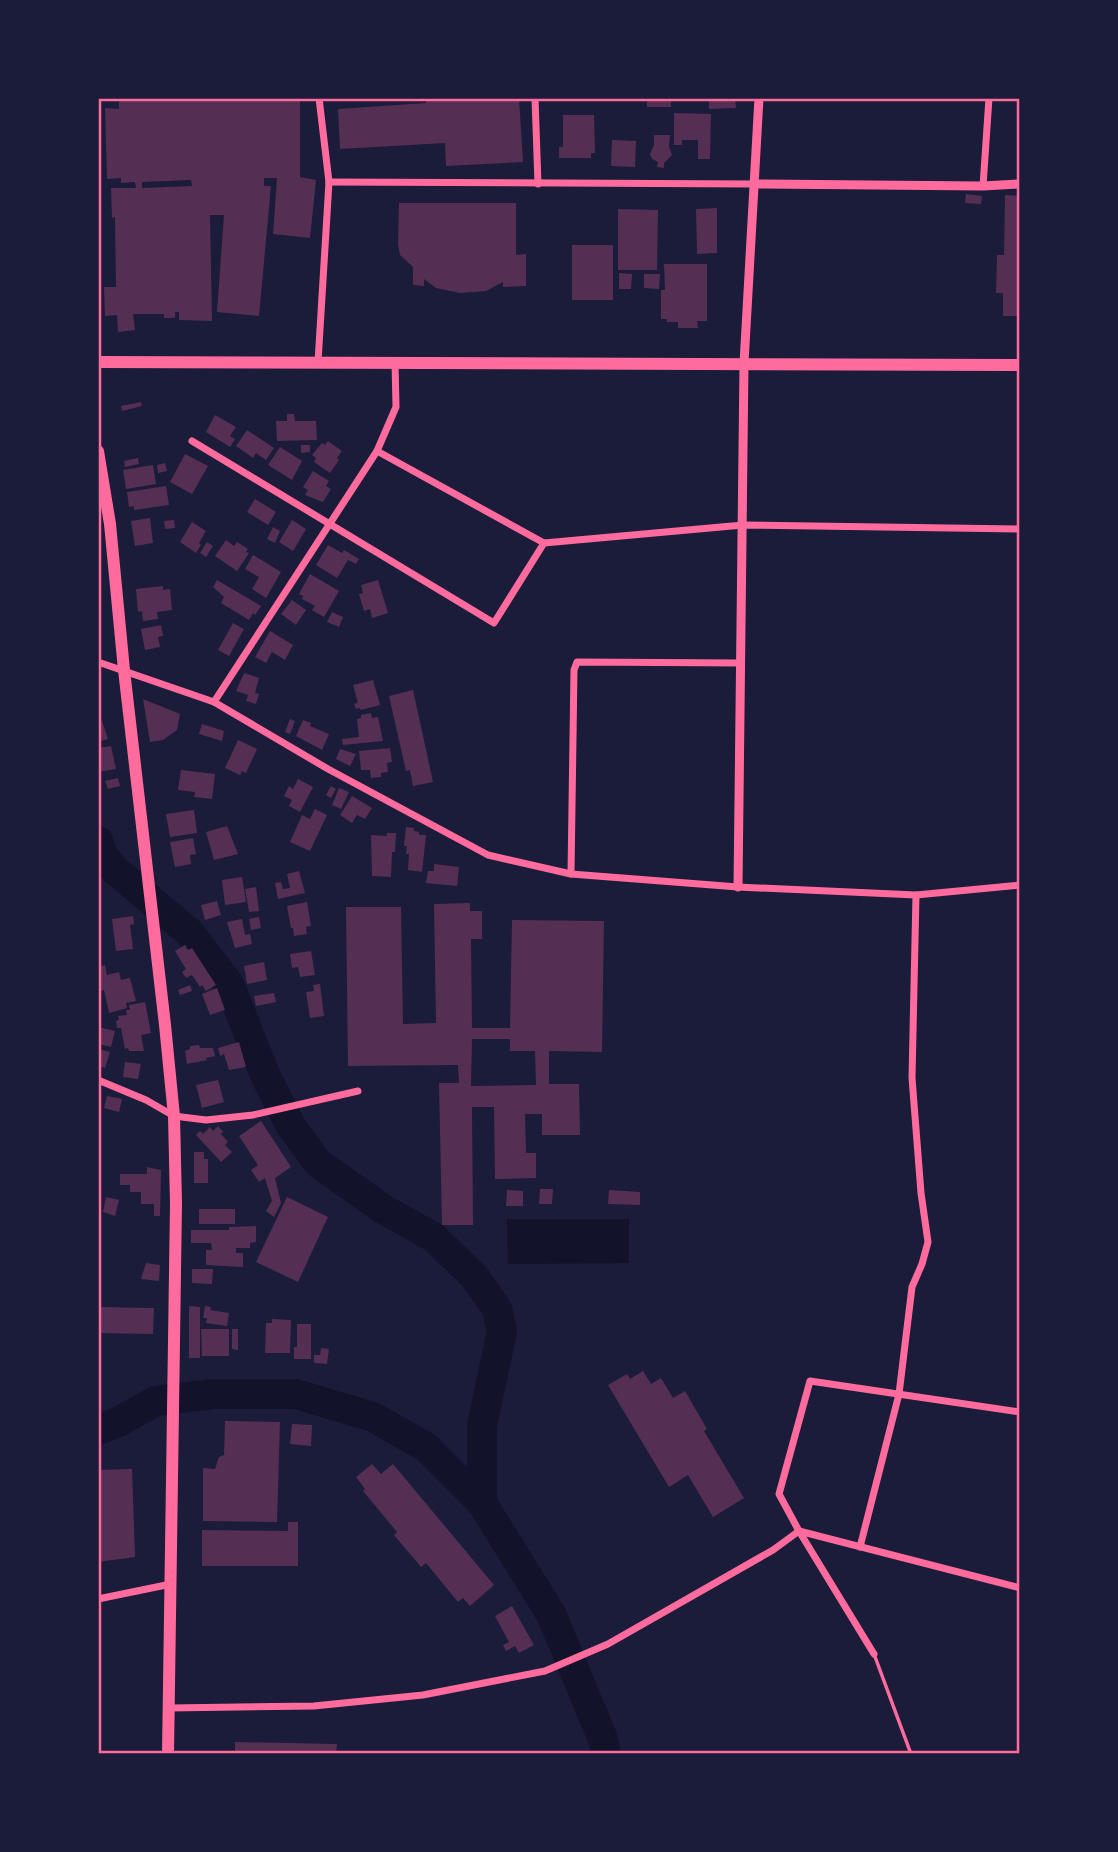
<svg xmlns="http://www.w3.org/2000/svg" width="1118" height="1852" font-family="'Source Sans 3',sans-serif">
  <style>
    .water { fill: #12122b }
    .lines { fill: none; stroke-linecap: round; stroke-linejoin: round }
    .river { stroke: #12122b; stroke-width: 30 }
    .building { fill: #542f53; fill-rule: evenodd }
    .service { stroke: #ff6b9d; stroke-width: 3.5 }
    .minor { stroke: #ff6b9d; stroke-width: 7 }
    .tertiary { stroke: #ff6b9d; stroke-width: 9 }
    .trunk { stroke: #ff6b9d; stroke-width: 12 }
    .neatline { fill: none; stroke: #ff6b9d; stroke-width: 2.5 }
  </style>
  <rect width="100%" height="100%" fill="#1b1b3a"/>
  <polygon class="water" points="507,1219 629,1219 629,1263 508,1264"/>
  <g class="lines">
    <g class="river">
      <polyline points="98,841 102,854 116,871 190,933 229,984 266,1077 291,1126 318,1163 383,1209 433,1237 474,1276 497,1309 502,1331 482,1425 482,1503"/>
      <polyline points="98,1430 118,1422 156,1401 213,1394 296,1394 373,1417 426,1447 482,1503 551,1614 603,1739 606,1754"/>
    </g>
  </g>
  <g class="building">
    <path d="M119,98H300V177L316,180L310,238L273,234L277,178H264V186H271L259,316L217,312L224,215H210L212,321L179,320V312H175V318H164V314H133L135,330L118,332L117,315L105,316L104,287H116L115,217L112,218L111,188H136L135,182L121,183V178L107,179L105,108L119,109ZM191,180L192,186L142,188V182Z"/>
    <polygon points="425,98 519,98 523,162 446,166 445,143 340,149 338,109 426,103"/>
    <polygon points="647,98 675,98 675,101 671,100 671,107 647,107"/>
    <polygon points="709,98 735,98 736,108 709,109"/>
    <polygon points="674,113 711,114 710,159 698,159 698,140 682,140 682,145 674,145"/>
    <polygon points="563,115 594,115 595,153 591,153 591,158 559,158 559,147 563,147"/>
    <polygon points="654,135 670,135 669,146 672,155 664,163 664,168 657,167 658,162 652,159 650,154 654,145"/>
    <polygon points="612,140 636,141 635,167 611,166"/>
    <polygon points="966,194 982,196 981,204 965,203"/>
    <polygon points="1005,195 1020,196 1020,316 1003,316 1003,293 996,293 997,255 1004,255"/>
    <polygon points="399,203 516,203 516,255 526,254 526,286 503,287 503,282 486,291 460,293 436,288 424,279 424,286 413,285 413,267 400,255 398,244"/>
    <polygon points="717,208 717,253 697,254 696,209"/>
    <polygon points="618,209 658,210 657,270 618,270"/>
    <rect x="572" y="245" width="41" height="55"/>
    <polygon points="664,264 707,264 707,321 697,321 698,328 678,328 678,322 667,322 667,319 661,319 661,290 665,290"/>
    <polygon points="619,273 632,274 631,289 619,289"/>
    <polygon points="644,274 660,274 659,289 644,288"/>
    <polygon points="141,402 142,406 122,411 121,406"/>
    <polygon points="287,414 294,414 295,421 316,421 317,440 277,441 276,421 287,421"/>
    <polygon points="215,415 236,427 230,436 235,439 230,447 206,432"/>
    <polygon points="247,430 274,448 266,460 256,453 253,458 236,446"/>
    <polygon points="328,441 342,451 337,458 339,460 330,473 314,462 316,458 312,455 322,443 325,445"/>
    <polygon points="301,445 310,445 310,452 301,453"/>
    <polygon points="280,447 302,461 292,480 268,465"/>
    <polygon points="185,454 208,466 192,494 170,482"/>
    <polygon points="138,458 139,464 125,467 124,461"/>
    <polygon points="165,463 167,471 158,473 157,465"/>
    <polygon points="153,465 156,484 126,489 123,470"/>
    <polygon points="313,471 329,481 326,486 331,489 323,502 305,495 308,490 303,487"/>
    <polygon points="166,486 169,505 134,510 134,506 129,507 127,492"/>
    <polygon points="255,499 276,512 268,525 247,512"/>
    <polygon points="150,518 153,543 135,546 131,521"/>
    <polygon points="174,520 175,528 165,529 164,521"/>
    <polygon points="292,520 306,529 293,551 279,542"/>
    <polygon points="192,522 206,531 199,543 201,545 196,553 180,542"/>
    <polygon points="273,527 280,531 275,543 267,539"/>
    <polygon points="226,540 234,546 237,542 248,549 246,552 249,553 237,571 215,556"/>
    <polygon points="207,542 213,546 206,557 200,553"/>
    <polygon points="328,545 342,553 344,550 359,559 356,564 348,560 337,578 316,565"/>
    <polygon points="253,555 281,572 266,598 252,589 259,577 245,569"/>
    <polygon points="310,574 339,591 324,617 312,610 315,606 302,599 303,596 299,594"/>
    <polygon points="217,580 261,606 255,615 253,613 249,620 221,603 224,597 213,587"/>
    <polygon points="378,580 388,613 372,618 370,609 364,611 359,594 363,593 361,585"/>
    <polygon points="163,586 163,590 170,589 172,610 157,612 158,619 143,621 142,611 138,612 136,589"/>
    <polygon points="292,600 306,610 296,625 281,614"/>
    <polygon points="332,612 343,617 339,627 327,622"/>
    <polygon points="233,623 244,629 229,656 218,650"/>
    <polygon points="161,625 163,636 158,637 160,647 145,650 141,629"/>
    <polygon points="270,631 293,645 285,660 272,652 266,663 255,657"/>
    <polygon points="244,673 259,678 255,693 259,694 256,704 246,701 248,695 236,691"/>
    <polygon points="373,680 380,705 361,710 360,708 356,709 354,704 358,703 353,685"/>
    <polygon points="413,690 433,782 413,786 410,770 406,771 389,696"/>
    <polygon points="143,699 180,714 177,730 163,740 150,742"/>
    <polygon points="98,709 108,739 98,742"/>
    <polygon points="371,713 372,718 378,717 383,741 343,745 342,739 359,737 357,719 361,718 361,715"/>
    <polygon points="290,719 295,721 290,734 285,732"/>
    <polygon points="303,720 311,723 310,726 329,734 322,750 296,736"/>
    <polygon points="202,724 224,731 222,741 199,734"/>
    <polygon points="238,740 257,749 246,773 242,771 240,775 225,768"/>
    <polygon points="111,746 116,769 98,772 98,748"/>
    <polygon points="390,748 392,762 387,763 388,772 381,773 381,777 371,778 370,770 361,770 359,751"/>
    <polygon points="340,749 356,754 350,766 336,759"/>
    <polygon points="181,770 215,774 212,799 194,797 195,792 178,790"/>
    <polygon points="118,778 120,786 108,789 105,781"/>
    <polygon points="298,779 313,787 300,812 289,806 292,800 284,796 289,786 293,789"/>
    <polygon points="331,786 336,789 331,798 326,795"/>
    <polygon points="339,788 349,792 341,809 332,805"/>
    <polygon points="352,796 372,808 365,819 357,815 352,823 340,815"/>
    <polygon points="315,809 327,815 310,851 290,842 302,815 310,819"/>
    <polygon points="194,810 197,833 170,837 166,814"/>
    <polygon points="227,826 238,854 214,860 206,832"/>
    <polygon points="406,827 414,828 414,831 419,832 419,835 426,835 422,872 408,870 409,854 406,854 407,846 404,846"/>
    <polygon points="387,833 396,833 395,852 392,852 391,877 372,876 371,835 387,836"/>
    <polygon points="193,838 196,854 190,855 191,864 175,867 170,842"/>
    <polygon points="434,864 459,867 457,886 426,883 428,871 434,871"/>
    <polygon points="299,871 305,893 278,899 275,883 281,882 283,889 290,888 287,874"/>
    <polygon points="242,877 246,902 225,905 222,880"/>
    <polygon points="256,887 259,911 249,912 245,889"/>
    <polygon points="217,901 221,915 205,920 201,905"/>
    <polygon points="307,902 311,926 306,927 307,934 294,936 293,928 291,928 287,906"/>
    <path d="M470,903V911H482V939H471L472,1028H510L512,920L604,921L602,1052L549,1051V1084H579L580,1135H542V1114H525L526,1153H536V1178L495,1179L494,1107H472L473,1225H442L439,1083H459L458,1065L348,1066L346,907H401L403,1024L436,1023L434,904ZM472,1039H510V1051H535L536,1085L471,1086Z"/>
    <polygon points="133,916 134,924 130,925 133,949 116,951 112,919"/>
    <polygon points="259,917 261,928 251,930 249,919"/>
    <polygon points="242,919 245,935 250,934 252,944 235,948 227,922"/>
    <polygon points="185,945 188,950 192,948 216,985 206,991 202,985 200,987 192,975 186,978 182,972 186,969 175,951"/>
    <polygon points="311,951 315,975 300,977 298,967 292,968 290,954"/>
    <polygon points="264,962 267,980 247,984 244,966"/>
    <polygon points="105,965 107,975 119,972 121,980 130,978 136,1001 126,1003 127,1008 109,1013 104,990 98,992 98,967"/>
    <polygon points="320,984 324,1016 310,1018 306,992 314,991 313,985"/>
    <polygon points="190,985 192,991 180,995 178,990"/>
    <polygon points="217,988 225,1010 210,1015 202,994"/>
    <polygon points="274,993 276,1002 256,1006 254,996"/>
    <polygon points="145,1002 151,1033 141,1035 144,1051 129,1051 128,1048 125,1049 121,1028 117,1028 116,1021 119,1020 118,1016 127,1015 126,1010 130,1010 129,1005"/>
    <polygon points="98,1027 115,1031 111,1047 98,1044"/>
    <polygon points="239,1042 246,1067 229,1070 224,1054 220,1056 218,1048"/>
    <polygon points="199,1045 200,1048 213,1048 215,1056 206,1058 207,1060 187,1064 185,1051 190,1049 190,1046"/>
    <polygon points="98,1049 110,1052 105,1068 98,1066"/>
    <polygon points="125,1062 141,1064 138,1079 123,1077"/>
    <polygon points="218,1080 224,1102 202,1108 196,1085"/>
    <polygon points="107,1096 122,1099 119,1112 104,1108"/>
    <polygon points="261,1121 291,1167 275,1178 281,1203 274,1217 266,1211 272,1201 265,1178 259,1182 251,1170 258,1165 239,1136"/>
    <polygon points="218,1126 223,1132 221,1134 228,1142 225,1145 232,1152 221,1162 196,1135 200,1131 203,1134 210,1127 213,1131"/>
    <polygon points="194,1152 204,1152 204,1159 208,1159 208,1183 194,1183"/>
    <polygon points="147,1167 161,1170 160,1216 154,1216 154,1204 141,1204 141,1192 130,1192 130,1185 120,1185 120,1174 147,1174"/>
    <polygon points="540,1189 553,1189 552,1204 539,1204"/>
    <polygon points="507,1190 523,1191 523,1206 506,1206"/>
    <polygon points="609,1190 640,1192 640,1205 608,1204"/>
    <polygon points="106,1197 119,1200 115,1216 103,1212"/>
    <polygon points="287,1197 328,1217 298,1282 256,1262"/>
    <rect x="199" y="1209" width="36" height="15"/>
    <polygon points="256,1226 256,1242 250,1243 250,1248 236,1248 236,1253 243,1253 243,1267 206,1265 206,1250 212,1250 211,1243 191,1243 191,1230 229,1230 229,1227"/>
    <polygon points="146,1263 160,1265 159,1281 141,1279"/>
    <polygon points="192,1269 213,1269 212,1284 192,1283"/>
    <polygon points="189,1306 200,1307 200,1358 189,1358"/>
    <polygon points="205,1306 211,1307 210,1310 229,1313 227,1326 206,1323 207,1318 203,1318"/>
    <polygon points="98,1307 154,1308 153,1334 98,1333"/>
    <polygon points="272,1319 291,1320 290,1353 265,1353 266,1323 272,1323"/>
    <polygon points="297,1324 311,1324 311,1359 294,1359 294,1347 297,1347"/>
    <polygon points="201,1329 229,1329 229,1356 202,1356"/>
    <polygon points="232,1329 238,1329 238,1350 232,1349"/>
    <polygon points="321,1348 329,1349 327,1364 314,1363 314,1355 320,1355"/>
    <polygon points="643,1371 651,1384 661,1378 673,1398 685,1391 707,1429 704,1431 744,1498 713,1517 688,1475 669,1487 608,1385 627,1374 630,1379"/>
    <polygon points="225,1421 280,1422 277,1522 203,1521 203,1468 215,1469 219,1457 224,1455"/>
    <polygon points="292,1424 312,1425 311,1446 290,1444"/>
    <polygon points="372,1464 381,1474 393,1464 494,1585 470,1606 463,1598 458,1602 426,1563 421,1567 394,1535 397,1532 363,1491 365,1489 356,1477"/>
    <polygon points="132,1469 135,1557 98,1562 98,1470"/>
    <polygon points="288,1522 298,1522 298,1566 202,1566 202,1530 288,1531"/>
    <polygon points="512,1606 534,1645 519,1653 515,1646 506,1651 503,1645 509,1642 495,1616"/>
    <polygon points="235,1742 337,1744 336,1754 235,1754"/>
  </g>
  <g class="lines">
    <polyline class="service" points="874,1654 911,1754"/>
    <g class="minor">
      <polyline points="535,98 538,184"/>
      <polyline points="329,182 754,184"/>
      <polyline points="983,186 989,98"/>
      <polyline points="318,362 329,182 319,98"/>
      <polyline points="192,441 494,623 544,543"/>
      <polyline points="377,451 544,543 743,525 1020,529"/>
      <polyline points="98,662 214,702 328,769 488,855 571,874 738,887 916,895 1020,885"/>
      <polyline points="214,702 377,451 396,407 395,362"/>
      <polyline points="571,874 574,670 577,662 741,663"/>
      <polyline points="98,1080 146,1100 174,1116 206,1120 253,1115 358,1091"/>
      <polyline points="860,1547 899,1394 912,1287 922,1264 928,1242 921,1193 912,1078 916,895"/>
      <polyline points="98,1599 171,1584"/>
      <polyline points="874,1654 799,1531 779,1494 810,1381 1020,1412"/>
      <polyline points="169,1708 314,1706 423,1695 545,1671 608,1644 773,1550 799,1531 1020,1588"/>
    </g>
    <g class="tertiary">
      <polyline points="754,184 983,186 1020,184"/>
      <polyline points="738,887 744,363 759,98"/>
    </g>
    <g class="trunk">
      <polyline points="98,362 1020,365"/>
      <polyline points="98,451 110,524 124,670 165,1025 174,1116 176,1203 168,1754"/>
    </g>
  </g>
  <rect width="1118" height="1852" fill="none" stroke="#1b1b3a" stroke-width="200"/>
  <rect x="100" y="100" width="918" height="1652" class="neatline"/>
</svg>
